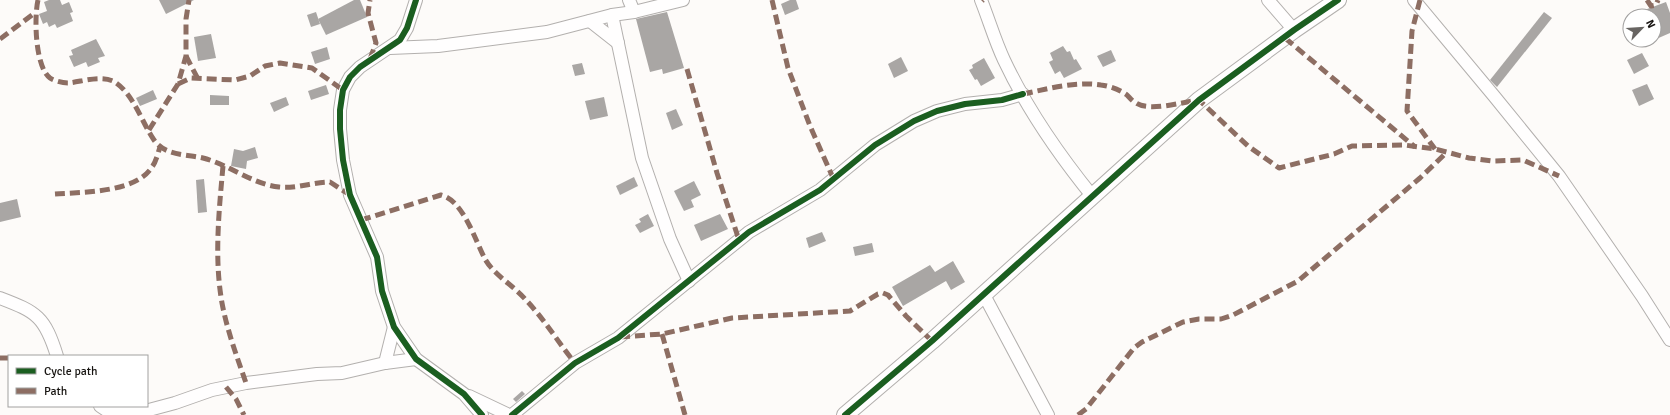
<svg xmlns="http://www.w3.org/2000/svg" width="1670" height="415" font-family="Signika,sans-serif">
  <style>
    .building { fill: #a9a6a4 }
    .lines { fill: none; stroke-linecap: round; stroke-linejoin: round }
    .minor-casing { stroke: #b3b0ae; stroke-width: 14 }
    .tertiary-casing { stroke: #b3b0ae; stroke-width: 18 }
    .minor { stroke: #fffefe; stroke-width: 12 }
    .tertiary { stroke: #fffefe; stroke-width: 16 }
    .quiet { stroke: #8d6e63; stroke-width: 5; stroke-dasharray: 10 5; stroke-linecap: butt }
    .cycleway-casing { stroke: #fff; stroke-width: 8 }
    .cycleway { stroke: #1b5e20; stroke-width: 6 }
  </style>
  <rect width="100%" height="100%" fill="#fdfbf9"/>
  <g class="building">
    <polygon points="49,0 60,0 62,5 69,2 73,12 70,13 73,21 57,28 55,24 49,27 47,22 43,24 39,14 47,11 44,2"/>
    <polygon points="159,0 194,0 166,14"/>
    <polygon points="354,0 360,0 367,17 326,35 318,19"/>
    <polygon points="790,0 796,0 799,9 785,15 781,4"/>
    <polygon points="1666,2 1670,13 1670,33 1654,40 1654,16 1631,15"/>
    <polygon points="316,12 320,24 311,27 307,15"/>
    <polygon points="667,12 684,68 663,74 662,69 650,72 636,19"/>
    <polygon points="1544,12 1552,18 1497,87 1490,80"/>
    <polygon points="211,34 216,58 198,61 194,37"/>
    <polygon points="96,39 105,56 98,58 100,62 88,67 86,62 74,67 69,56 73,55 71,50"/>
    <polygon points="1063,46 1067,52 1070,51 1074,60 1076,59 1082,69 1064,78 1060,71 1055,74 1049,62 1053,60 1050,53"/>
    <polygon points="327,47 330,59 315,64 311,52"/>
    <polygon points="1111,50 1116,61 1103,67 1097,56"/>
    <polygon points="1642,53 1649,66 1634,74 1627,60"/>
    <polygon points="901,57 908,71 894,78 888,64"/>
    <polygon points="984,58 995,78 981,86 977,79 975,80 969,70 973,68 972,65"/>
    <polygon points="582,63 585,74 575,76 572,65"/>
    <polygon points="1647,84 1654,99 1639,106 1632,90"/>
    <polygon points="326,85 329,94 311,100 308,91"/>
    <polygon points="153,90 157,99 140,106 136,98"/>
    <polygon points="210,95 229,96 229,105 210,105"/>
    <polygon points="286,97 289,105 274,112 270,103"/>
    <polygon points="604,97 608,116 590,120 585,101"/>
    <polygon points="676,109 683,125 672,130 666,113"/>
    <polygon points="255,147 258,158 247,161 246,169 231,166 234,149 243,151"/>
    <polygon points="634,177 638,186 620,195 616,186"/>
    <polygon points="204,179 207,212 198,213 196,180"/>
    <polygon points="694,181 701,195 691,200 694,207 684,211 674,191"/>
    <polygon points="17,199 21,217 0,222 0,203"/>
    <polygon points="648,214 654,226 640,233 635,225 641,222 639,219"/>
    <polygon points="720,214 728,229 701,241 694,225"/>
    <polygon points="822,232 826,241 809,248 806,238"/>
    <polygon points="872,243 874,252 855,256 853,247"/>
    <polygon points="953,261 965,282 951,290 946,281 903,306 892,287 930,265 935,272"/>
    <polygon points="522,391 525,394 516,402 513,399"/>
  </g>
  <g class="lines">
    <defs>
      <g id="minor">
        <polyline points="416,0 407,28 400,40 360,67 350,77 343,90 340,110 340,129 343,160 350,195 377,257 382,291 394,327 416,359 464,394 482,415"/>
        <polyline points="629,0 634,12"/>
        <path d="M981,0C989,20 995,41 1004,60C1027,109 1059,155 1093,197"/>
        <polyline points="1268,0 1294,30"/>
        <polyline points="1414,0 1494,96 1559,176 1642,296 1670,340"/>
        <polyline points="612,15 642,158 670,239 689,281"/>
        <polyline points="590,21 618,43"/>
        <polyline points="390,48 438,46 547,32 612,15 634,12 683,0"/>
        <polyline points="984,295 1048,415"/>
        <path d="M0,298C37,312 45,317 57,356"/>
        <polyline points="385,363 394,327"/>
        <polyline points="469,396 509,415"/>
        <polyline points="100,406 106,410 126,413 145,411 175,403 212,390 246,383 317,374 342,373 385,363 416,359"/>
        <polyline points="512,415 575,363 618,338 749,232 820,190 875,145 914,121 937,111 965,104 1002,100 1023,94"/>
      </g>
      <polyline id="tertiary" points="845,415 932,341 1199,100 1294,30 1338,0"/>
    </defs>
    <use href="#minor" class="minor-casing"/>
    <use href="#tertiary" class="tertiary-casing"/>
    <use href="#minor" class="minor"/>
    <use href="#tertiary" class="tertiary"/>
    <g class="quiet">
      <path d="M38,0C34,17 35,67 50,78C54,81 63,83 68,83C81,82 99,75 113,81C133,92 142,123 154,140C165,156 186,154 203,158C230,165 252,184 279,187C296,189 313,182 330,182L350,195"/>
      <polyline points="772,0 788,68 810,126 834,180"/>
      <polyline points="1420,0 1412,31 1407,111 1435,149"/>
      <polyline points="1647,0 1651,6 1656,5 1658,0"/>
      <polyline points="982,1 983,0"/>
      <polyline points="1285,38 1415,147"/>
      <polyline points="0,39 36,12"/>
      <polyline points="186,56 198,79"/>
      <polyline points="370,59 376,43 368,13 370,0"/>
      <polyline points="687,69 717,173 739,240"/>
      <polyline points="178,84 191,78 235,80 250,76 265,66 280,63 312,68 343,90"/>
      <path d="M1023,94C1048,89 1075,81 1101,85C1110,86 1120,90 1127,95C1130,98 1132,101 1136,103C1149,112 1183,102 1199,100L1248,146L1279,168L1334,154L1352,146L1404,145L1435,149L1469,158L1492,161L1523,160L1559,176"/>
      <polyline points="149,130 178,84 186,56 186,19 189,0"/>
      <path d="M223,166C219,211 214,258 222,303C227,330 237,357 246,383"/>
      <path d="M55,194C82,192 136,193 152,167C156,162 158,153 160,147"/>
      <path d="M361,220L441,195C463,200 475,240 485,259C494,275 513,285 526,300C544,319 558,342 575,363"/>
      <polyline points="662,334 685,415"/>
      <polyline points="620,337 662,334 732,318 850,311 878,294 883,293 888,295 906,316 932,341"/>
      <polyline points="0,358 9,358"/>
      <polyline points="226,387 236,399 244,415"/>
      <polyline points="1078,415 1086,409 1134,348 1142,342 1183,322 1199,319 1221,319 1233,315 1298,281 1420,178 1446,153"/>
    </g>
    <defs>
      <g id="cycleway">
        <polyline points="416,0 407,28 400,40 360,67 350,77 343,90 340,110 340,129 343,160 350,195 377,257 382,291 394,327 416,359 464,394 482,415"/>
        <polyline points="512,415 575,363 618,338 749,232 820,190 875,145 914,121 937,111 965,104 1002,100 1023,94"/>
        <polyline points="845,415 932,341 1199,100 1294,30 1338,0"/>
      </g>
    </defs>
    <use href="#cycleway" class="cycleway-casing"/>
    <use href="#cycleway" class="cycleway"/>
  </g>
  <rect x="8" y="355" width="140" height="52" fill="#ffffff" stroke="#a2a1a0"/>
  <rect x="16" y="368" width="20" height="6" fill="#1b5e20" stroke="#a2a1a0"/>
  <text x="44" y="375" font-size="12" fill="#171411">Cycle path</text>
  <rect x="16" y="388" width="20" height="6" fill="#8d6e63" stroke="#a2a1a0"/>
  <text x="44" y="395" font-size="12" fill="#171411">Path</text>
  <g transform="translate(1642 28) rotate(65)"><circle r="19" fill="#ffffff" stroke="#a2a1a0"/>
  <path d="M0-3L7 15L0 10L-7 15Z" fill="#686562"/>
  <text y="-6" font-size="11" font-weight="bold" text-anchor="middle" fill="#171411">N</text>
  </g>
</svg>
